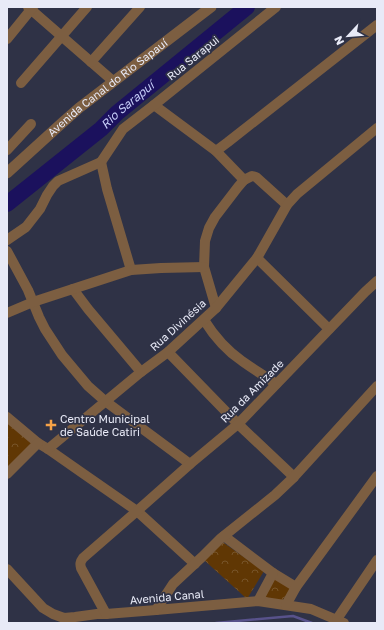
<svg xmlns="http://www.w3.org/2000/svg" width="384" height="630" font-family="'Golos Text',sans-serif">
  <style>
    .park { fill: url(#park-crowns) }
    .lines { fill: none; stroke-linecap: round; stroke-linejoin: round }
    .stream { stroke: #58528b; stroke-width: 2.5 }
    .river { stroke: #1b115d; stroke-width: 16 }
    .minor { stroke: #7c5e41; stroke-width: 10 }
    .tertiary { stroke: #7c5e41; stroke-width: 11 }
    .poi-dot { fill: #f6a247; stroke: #2f3246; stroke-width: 1.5 }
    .labels { text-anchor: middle; stroke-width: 3.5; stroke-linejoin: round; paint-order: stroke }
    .street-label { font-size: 11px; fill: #e8eaf7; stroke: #2f3246 }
    .poi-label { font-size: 11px; fill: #e8eaf7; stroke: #2f3246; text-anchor: start }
    .water-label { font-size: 12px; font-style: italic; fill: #c4cbf7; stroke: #2f3246 }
  </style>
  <defs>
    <pattern id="park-crowns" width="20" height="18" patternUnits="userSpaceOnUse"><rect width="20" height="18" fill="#603704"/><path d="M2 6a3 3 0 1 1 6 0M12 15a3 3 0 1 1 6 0" fill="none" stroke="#775429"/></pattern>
  </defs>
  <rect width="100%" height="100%" fill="#2f3246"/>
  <g class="park">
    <polygon points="7,418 35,442 7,471"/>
    <polygon points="221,541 264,571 247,599 204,560"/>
    <polygon points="275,578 294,587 280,603 261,598"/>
  </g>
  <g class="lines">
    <polyline class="stream" points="216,623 293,616 312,623"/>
    <path class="river" id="s1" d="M7,204L101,129L117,113L247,7"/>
    <g class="minor">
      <polyline points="28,7 113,81"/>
      <polyline points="7,39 33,7"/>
      <polyline points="91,62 140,7"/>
      <polyline points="21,83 87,7"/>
      <polyline points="154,105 216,151 244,180 252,176 256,177 287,205"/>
      <polyline points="7,150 31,124"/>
      <polyline points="216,151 228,142 377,25"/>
      <polyline points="101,162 107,189 131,270"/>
      <polyline points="7,240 26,227 40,209 47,195 53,186 58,181 101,162 123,129 154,105 276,7"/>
      <polyline points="7,251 28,290 39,317 45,329 62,355 88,386 105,401 190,464"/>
      <polyline points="257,258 329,329"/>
      <polyline points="73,289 88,309 141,372"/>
      <polyline points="216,308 204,267 205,241 209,228 215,217 238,187 244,180"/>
      <polyline points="7,313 33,302 131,270 161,268 204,267"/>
      <path d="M204,320C214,336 226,350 242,361C253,369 265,376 276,384"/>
      <polyline points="168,352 238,424 294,477"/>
      <polyline points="7,417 38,443 48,449 78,470 137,511 195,564"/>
      <polyline points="48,449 141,372 168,352 216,308 257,258 287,205 297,194 377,128"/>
      <polyline points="7,474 38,443"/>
      <polyline points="224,536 273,573 296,587"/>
      <polyline points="7,569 43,608 53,614 64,618 75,617 97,614 106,614 156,610 258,601 311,609 344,623"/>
      <polyline points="258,601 273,573"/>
      <polyline points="286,605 296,587 377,476"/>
      <polyline points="156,610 173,584 202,557 220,539 275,495 294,477 377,386"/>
      <path d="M106,614L81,568C80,564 80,562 83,558L137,511L190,464L238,424L365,292L377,281"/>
      <polyline points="337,619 377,560"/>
    </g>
    <path class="tertiary" id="s2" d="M7,173L62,123L79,108L211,7"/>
  </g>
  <path class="poi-dot" d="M49 419h4v4h4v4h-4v4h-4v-4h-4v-4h4z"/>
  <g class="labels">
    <g class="street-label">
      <text transform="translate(193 58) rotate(-39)" y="4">Rua Sarapui</text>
      <text dy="4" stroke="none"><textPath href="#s2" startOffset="132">Avenida Canal do Rio Sapauí</textPath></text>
      <text transform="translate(178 325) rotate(-42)" y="4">Rua Divinésia</text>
      <text transform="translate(252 391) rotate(-45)" y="4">Rua da Amizade</text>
      <text transform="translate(167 597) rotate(-5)" y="4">Avenida Canal</text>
    </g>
    <g class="poi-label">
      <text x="60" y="423">Centro Municipal<tspan x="60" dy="13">de Saúde Catiri</tspan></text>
    </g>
    <g class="water-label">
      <text dy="4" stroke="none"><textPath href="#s1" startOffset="156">Rio Sarapuí</textPath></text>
    </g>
  </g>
  <rect width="384" height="630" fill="none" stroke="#e8eaf7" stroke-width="16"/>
  <g transform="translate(348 36) rotate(244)" stroke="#2f3246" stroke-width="3" paint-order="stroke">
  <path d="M0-3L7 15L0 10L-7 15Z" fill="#e8eaf7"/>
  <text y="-6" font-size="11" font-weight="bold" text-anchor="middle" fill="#e8eaf7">N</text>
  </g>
</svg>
